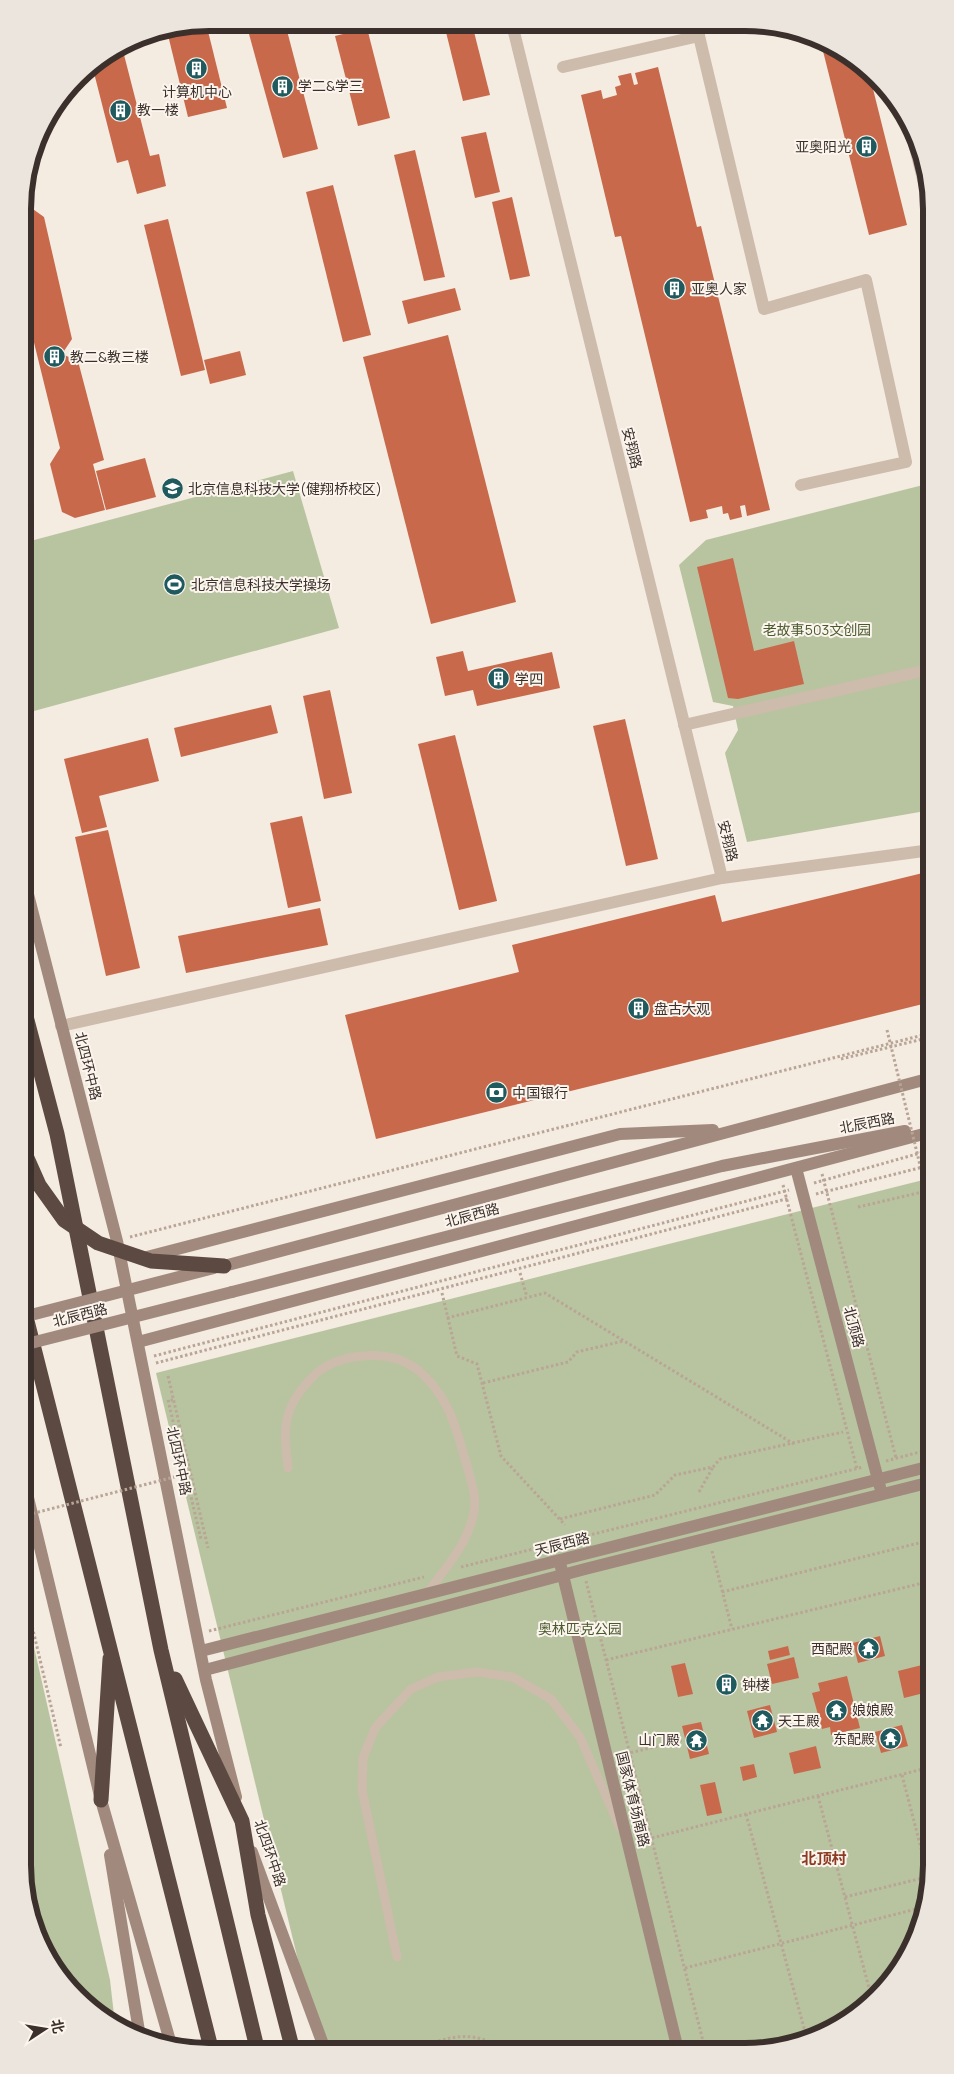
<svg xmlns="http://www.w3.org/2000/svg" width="954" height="2074" font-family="Manrope,'Noto Sans SC',sans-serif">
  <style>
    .green { fill: #b8c4a0 }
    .building { fill: #c8694b }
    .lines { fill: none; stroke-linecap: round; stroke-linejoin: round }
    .path { stroke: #b9a596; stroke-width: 3; stroke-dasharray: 2.5 2.5; stroke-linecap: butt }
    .lane { stroke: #cdbbac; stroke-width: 9 }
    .street { stroke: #cdbbac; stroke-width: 12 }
    .secondary { stroke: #a18a7d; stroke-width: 12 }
    .highway { stroke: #5c4a42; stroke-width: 15 }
    .path-bridge { stroke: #b9a596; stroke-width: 3; stroke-dasharray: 2.5 2.5; stroke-linecap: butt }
    .secondary-bridge { stroke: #a18a7d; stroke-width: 12 }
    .highway-bridge { stroke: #5c4a42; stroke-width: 15 }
    .labels { text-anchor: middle; stroke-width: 4; stroke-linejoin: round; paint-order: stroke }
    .poi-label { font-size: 14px; fill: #3b302b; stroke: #fbf5ee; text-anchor: start }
    .street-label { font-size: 14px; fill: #3b302b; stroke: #fbf5ee }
    .park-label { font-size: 14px; fill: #4a5a2e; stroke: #fbf5ee }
    .neighbourhood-label { font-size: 15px; font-weight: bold; fill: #8c3b22; stroke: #fbf5ee }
    .rim { fill: none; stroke: #3b302b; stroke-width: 6 }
  </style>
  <rect width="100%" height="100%" fill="#f4ebe1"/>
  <g class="green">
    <polygon points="293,471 339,628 23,714 23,543"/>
    <polygon points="931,483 931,810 747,842 725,753 738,730 733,706 713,702 679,565 706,540"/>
    <polygon points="931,1178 931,1877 917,1936 885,1988 848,2020 793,2045 319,2047 156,1373"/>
    <polygon points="23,1599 110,1980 115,2024 86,2005 54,1968 29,1913 23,1864"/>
  </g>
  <g class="building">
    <polygon points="206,23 227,108 188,117 167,31"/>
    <polygon points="246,23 285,23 318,149 283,158"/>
    <polygon points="444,24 472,24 490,95 463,101"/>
    <polygon points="558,25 588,25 588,26 560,32"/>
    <polygon points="367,28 390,118 358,126 335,36"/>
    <polygon points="820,39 868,69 907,225 869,235"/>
    <polygon points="122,47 150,156 159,154 166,186 137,194 128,160 117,163 92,65"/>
    <polygon points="658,67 697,227 701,226 770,510 747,516 745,505 740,506 742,517 730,520 728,513 723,514 722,506 706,510 708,518 690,522 621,236 615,237 581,95 601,90 603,99 617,95 615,87 621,85 618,76 631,73 634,85 638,84 635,73"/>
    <polygon points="486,132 500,192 475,198 461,137"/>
    <polygon points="415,150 445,277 424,281 394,155"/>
    <polygon points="333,185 371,335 343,342 306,192"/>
    <polygon points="512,197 530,276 510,280 492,202"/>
    <polygon points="23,202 44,217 72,339 62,354 78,361 104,460 93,464 105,510 75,518 62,512 50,464 60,448 23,298"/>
    <polygon points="168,219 205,370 181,376 144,225"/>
    <polygon points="455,288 461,310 408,324 402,301"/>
    <polygon points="931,330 931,371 921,333"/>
    <polygon points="448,335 516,602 431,624 363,357"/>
    <polygon points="240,351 246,375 210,384 204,360"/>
    <polygon points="145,458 156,497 106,510 96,471"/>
    <polygon points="733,558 754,651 794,641 804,684 738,699 728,698 697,567"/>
    <polygon points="463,651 468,671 552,652 560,688 477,706 473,690 445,696 436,657"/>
    <polygon points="330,690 352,793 324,799 303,696"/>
    <polygon points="271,705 278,733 181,757 174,728"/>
    <polygon points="625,719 658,859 626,866 593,726"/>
    <polygon points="455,735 497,901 459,910 418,744"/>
    <polygon points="148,738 159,781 99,796 107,827 82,833 64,759"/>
    <polygon points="302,816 321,901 288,908 270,823"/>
    <polygon points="108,830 140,968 106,976 75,837"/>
    <polygon points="931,871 931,1002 376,1139 345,1015 519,972 512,945 715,895 722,922"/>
    <polygon points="320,908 328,945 186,973 178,936"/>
    <polygon points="880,1636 885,1656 858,1663 853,1643"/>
    <polygon points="788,1646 790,1655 770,1660 768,1651"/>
    <polygon points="794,1657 799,1678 772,1684 767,1664"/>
    <polygon points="685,1663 693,1694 678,1697 671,1666"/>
    <polygon points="922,1665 928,1692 904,1698 898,1671"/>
    <polygon points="847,1676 860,1728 831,1735 830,1727 822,1729 812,1693 820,1691 818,1683"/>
    <polygon points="731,1677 734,1690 720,1693 717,1680"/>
    <polygon points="770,1705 777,1732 754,1738 747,1711"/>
    <polygon points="701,1722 709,1754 690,1759 682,1726"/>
    <polygon points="902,1725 908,1746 881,1753 875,1732"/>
    <polygon points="816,1746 821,1768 794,1774 789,1753"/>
    <polygon points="754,1764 757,1777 743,1781 740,1767"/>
    <polygon points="715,1782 722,1813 707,1816 700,1785"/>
  </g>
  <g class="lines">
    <g class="path">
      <polyline points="841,1059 931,1037"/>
      <polyline points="822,1174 896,1458"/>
      <polyline points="814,1183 931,1150"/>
      <polyline points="783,1185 857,1469"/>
      <polyline points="816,1194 931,1165"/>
      <polyline points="858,1207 931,1190"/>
      <polyline points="130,1237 931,1033"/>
      <polyline points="520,1273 527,1297"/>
      <polyline points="442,1293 457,1356 477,1364 501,1456 565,1525"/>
      <polyline points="447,1318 545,1293 794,1444"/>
      <polyline points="154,1356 789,1190"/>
      <polyline points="156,1363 790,1198"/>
      <polyline points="168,1376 208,1548"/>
      <polyline points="483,1383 568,1362 577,1352 623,1341"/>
      <polyline points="173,1400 168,1400 201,1539"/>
      <polyline points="886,1461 931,1449"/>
      <polyline points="699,1492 713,1467"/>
      <polyline points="560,1519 655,1495 675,1475 713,1467 720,1459 843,1432"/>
      <polyline points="712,1551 732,1629"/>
      <polyline points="461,1567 863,1467"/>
      <polyline points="586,1581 704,2045"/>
      <polyline points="23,1588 61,1748"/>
      <polyline points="722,1592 931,1540"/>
      <polyline points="209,1631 424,1577"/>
      <polyline points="606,1660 931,1581"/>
      <polyline points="621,1755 683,1740"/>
      <polyline points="902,1775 930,1883"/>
      <polyline points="818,1796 872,1999"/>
      <polyline points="746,1814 807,2039"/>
      <polyline points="652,1838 931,1767"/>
      <polyline points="845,1897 931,1876"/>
      <polyline points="685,1968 924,1907"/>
      <path d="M431,2047L433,2043C455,2035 477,2033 497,2046"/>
    </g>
    <g class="lane">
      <path d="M288,1468C286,1448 282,1426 291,1407C297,1393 312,1375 325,1367C352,1352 394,1350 419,1371C443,1391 454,1419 462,1449C466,1463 471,1478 474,1493C480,1530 447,1567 426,1594"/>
      <polyline points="397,1957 362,1790 363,1758 375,1728 411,1689 438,1677 477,1672 512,1677 551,1699 580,1737 620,1828"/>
    </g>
    <g class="street">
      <polyline points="512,24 722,878"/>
      <polyline points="699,36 764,309 866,280 906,462 801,485"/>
      <polyline points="563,67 699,36 697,26"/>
      <polyline points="911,131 931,211"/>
      <polyline points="684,725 931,669"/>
      <polyline points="61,1026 722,878 931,850"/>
    </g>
    <g class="secondary">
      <polyline points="23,875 117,1241 206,1680 236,1797"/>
      <polyline points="796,1168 880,1487"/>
      <polyline points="143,1258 620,1134 713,1130"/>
      <polyline points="224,1266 931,1078"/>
      <polyline points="232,1292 722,1166 905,1131"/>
      <polyline points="138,1342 931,1132"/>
      <polyline points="23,1477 101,1800 172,2048"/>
      <polyline points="561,1567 677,2046"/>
      <polyline points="201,1651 931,1466"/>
      <polyline points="205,1670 585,1569 931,1482"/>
      <polyline points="252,1852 324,2047"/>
      <polyline points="110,1855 140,2037"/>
    </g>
    <g class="highway">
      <polyline points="23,1005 57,1134 161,1650 257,2048"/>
      <polyline points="23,1305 211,2048"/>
      <polyline points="175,1679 242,1821 258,1915 292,2047"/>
      <polyline points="101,1800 110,1659"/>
    </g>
    <g class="path-bridge">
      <polyline points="887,1030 931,1210"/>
      <polyline points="23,1516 186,1474"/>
    </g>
    <g class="secondary-bridge">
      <polyline points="23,1317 214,1268"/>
      <polyline points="23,1345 232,1292"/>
    </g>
    <polyline class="highway-bridge" points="23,1149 39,1185 64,1220 98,1243 151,1261 224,1266"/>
  </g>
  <defs>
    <symbol id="building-disc" viewBox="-11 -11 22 22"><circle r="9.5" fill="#1f5a5e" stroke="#fbf5ee"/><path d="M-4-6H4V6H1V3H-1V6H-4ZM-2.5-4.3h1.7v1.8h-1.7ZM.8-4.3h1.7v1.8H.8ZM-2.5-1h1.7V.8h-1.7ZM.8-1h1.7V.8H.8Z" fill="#fff"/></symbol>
    <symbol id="university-disc" viewBox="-11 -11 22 22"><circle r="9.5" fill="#1f5a5e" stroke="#fbf5ee"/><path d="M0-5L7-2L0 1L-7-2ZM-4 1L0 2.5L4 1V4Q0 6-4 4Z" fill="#fff"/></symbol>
    <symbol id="stadium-disc" viewBox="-11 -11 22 22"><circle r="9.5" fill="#1f5a5e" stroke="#fbf5ee"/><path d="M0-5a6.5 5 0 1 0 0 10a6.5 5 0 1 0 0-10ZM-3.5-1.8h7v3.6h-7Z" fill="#fff"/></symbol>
    <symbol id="bank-disc" viewBox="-11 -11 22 22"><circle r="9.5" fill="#1f5a5e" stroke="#fbf5ee"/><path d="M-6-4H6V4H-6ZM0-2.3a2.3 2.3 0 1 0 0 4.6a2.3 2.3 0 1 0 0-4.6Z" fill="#fff"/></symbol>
    <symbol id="temple-disc" viewBox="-11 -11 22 22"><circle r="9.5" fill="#1f5a5e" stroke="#fbf5ee"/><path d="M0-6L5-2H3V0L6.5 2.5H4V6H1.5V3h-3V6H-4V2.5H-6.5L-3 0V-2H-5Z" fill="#fff"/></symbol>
  </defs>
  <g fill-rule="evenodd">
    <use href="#building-disc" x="184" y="56" width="25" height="25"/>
    <use href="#building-disc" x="270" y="74" width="25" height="25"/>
    <use href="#building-disc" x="108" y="98" width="25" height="25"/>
    <use href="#building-disc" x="854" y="134" width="25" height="25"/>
    <use href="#building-disc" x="662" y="276" width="25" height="25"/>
    <use href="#building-disc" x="42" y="344" width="25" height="25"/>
    <use href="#university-disc" x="160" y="476" width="25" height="25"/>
    <use href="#stadium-disc" x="162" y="572" width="25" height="25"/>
    <use href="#building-disc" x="486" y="666" width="25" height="25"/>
    <use href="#building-disc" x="626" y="996" width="25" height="25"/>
    <use href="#bank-disc" x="484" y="1080" width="25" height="25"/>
    <use href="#temple-disc" x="856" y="1636" width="25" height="25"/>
    <use href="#building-disc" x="714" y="1672" width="25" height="25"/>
    <use href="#temple-disc" x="824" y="1698" width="25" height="25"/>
    <use href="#temple-disc" x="750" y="1708" width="25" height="25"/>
    <use href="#temple-disc" x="878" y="1726" width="25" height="25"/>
    <use href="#temple-disc" x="684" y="1728" width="25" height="25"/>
  </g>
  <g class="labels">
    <g class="poi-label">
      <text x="298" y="91">学二&amp;学三</text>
      <text x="197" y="97" text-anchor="middle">计算机中心</text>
      <text x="137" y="115">教一楼</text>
      <text x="851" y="152" text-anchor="end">亚奥阳光</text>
      <text x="691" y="294">亚奥人家</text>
      <text x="70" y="362">教二&amp;教三楼</text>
      <text x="188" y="494">北京信息科技大学(健翔桥校区)</text>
      <text x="191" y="590">北京信息科技大学操场</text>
      <text x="515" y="684">学四</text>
      <text x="654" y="1014">盘古大观</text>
      <text x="512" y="1098">中国银行</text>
      <text x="853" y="1654" text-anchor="end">西配殿</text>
      <text x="742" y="1690">钟楼</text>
      <text x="852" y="1715">娘娘殿</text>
      <text x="778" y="1726">天王殿</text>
      <text x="875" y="1744" text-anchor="end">东配殿</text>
      <text x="680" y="1745" text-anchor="end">山门殿</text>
    </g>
    <g class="street-label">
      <text transform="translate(632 448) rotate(76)" y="5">安翔路</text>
      <text transform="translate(728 841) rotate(76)" y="5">安翔路</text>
      <text transform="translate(88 1066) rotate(76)" y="5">北四环中路</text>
      <text transform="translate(867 1123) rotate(-11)" y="5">北辰西路</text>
      <text transform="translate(472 1215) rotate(-15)" y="5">北辰西路</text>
      <text transform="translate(80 1315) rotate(-14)" y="5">北辰西路</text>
      <text transform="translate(854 1327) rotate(75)" y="5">北顶路</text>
      <text transform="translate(179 1461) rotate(78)" y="5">北四环中路</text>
      <text transform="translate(562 1544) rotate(-14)" y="5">天辰西路</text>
      <text transform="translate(633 1799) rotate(76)" y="5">国家体育场南路</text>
      <text transform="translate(270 1853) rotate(71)" y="5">北四环中路</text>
    </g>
    <g class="park-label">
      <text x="817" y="635">老故事503文创园</text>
      <text x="580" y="1634">奥林匹克公园</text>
    </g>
    <g class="neighbourhood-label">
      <text x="824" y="1864">北顶村</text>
    </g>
  </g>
  <path d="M0 0H954V2074H0ZM209 31H745A178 178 0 0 1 923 209V1865A178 178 0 0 1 745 2043H209A178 178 0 0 1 31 1865V209A178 178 0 0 1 209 31Z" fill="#ece5de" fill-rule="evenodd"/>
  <path class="rim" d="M209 31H745A178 178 0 0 1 923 209V1865A178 178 0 0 1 745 2043H209A178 178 0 0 1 31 1865V209A178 178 0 0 1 209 31Z"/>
  <g transform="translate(45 2029) rotate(78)" stroke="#fbf5ee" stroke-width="4" paint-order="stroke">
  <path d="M0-4L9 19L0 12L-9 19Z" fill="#3b302b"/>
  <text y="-8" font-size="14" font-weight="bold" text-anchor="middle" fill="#3b302b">北</text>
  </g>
</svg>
